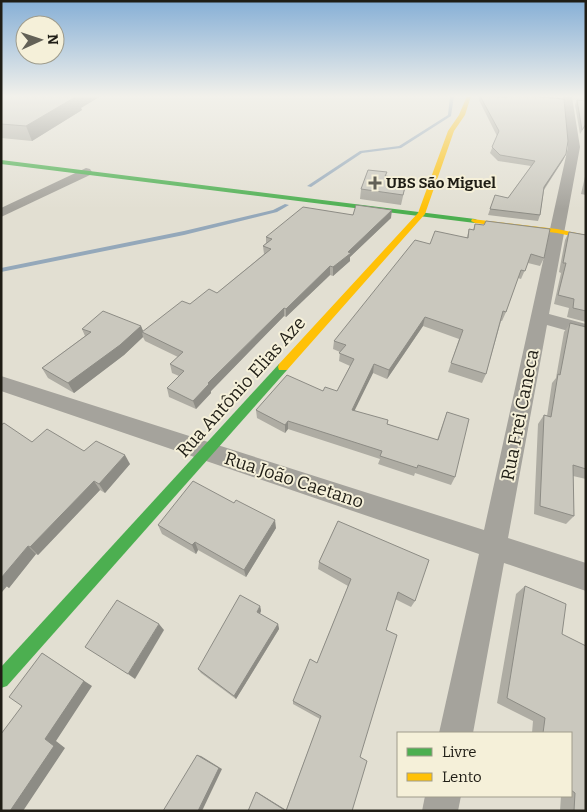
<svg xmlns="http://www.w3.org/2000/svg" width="587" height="812" font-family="Bitter,serif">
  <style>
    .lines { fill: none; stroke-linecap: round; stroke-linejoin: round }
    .stream { fill: #94a8ba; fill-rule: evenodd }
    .street { fill: #a5a39c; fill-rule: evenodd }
    .fast { fill: #4caf50; fill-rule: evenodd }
    .slow { fill: #ffc107; fill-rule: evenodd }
    .wall { fill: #aeaca3 }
    .shaded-wall { fill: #8d8c85 }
    .building { fill: #cac8be; stroke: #8d8c85 }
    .poi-dot { fill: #636157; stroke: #f5f0d9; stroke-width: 2 }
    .labels { text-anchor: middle; stroke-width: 4; stroke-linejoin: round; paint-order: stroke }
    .far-poi-label { font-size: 15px; font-weight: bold; fill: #1f1d15; stroke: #f5f0d9; text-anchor: start }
    .street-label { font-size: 18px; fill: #1f1d15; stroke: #f5f0d9 }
  </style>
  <rect width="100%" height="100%" fill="#e2dfd2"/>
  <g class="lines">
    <g class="stream">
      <polygon points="450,96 454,96 451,116 401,148 362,153 311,187 307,186 360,151 399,146 448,115"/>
      <polygon points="285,204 289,205 277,212 184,235 1,272 1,268 184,231 273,210"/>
    </g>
    <g class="street">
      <polygon points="563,96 572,97 580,147 549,314 586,324 586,336 547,325 508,538 586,563 586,591 504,563 473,733 439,733 479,554 1,391 1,376 484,530 568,147"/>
      <polygon points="86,168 90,169 92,172 90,175 1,217 1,208"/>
      <polygon points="425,796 461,796 458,811 422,811"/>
    </g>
    <g class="fast">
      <polygon points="1,160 475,219 479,221 475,223 1,164"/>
      <polygon points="283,363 287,364 288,367 287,370 7,686 1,688 1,667 279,364"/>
    </g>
    <g class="slow">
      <polygon points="467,96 471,96 465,115 454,131 425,214 287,370 279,370 278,367 279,364 418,213 448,131 459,115"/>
      <polygon points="472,219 557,229 586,235 586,239 557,233 475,223 471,221"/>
    </g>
  </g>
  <g class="wall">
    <polygon points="1,96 81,108 82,110 32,141 1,138"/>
    <polygon points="480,96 507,97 507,96 531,96 566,154 563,160 544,190 540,215 538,221 488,215 495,195 508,198 531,166 498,161 490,153 497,136 479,100"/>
    <polygon points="577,100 586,101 586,125 580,134 575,105"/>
    <polygon points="387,172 386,176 407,179 401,205 360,199 361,189"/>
    <polygon points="586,172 586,195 581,194"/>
    <polygon points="353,215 391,218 350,257 350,261 333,276 330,275 286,317 284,316 211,391 211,393 196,409 169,397 167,388 179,376 172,373 170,364 178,357 145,341 143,337 124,355 74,393 48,378 42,368 85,336 82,329 141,326 143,332 190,304 217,293 264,254 263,246 266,243 266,237"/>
    <polygon points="475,224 544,258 540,266 528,263 521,279 518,278 506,312 502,321 501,321 486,374 482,383 448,372 459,339 423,326 387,379 373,373 354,410 387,424 437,440 447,412 455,477 451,485 415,473 414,476 378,464 380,459 288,429 285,433 257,418 256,410 323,391 337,391 350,366 339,361 340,352 333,349 334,341 430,244 467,237 469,229 473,230"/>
    <polygon points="569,232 586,235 586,322 567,317 569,308 554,304 561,273 559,272 565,240"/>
    <polygon points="570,323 586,327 586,479 573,476 574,516 566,524 534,514 538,424 544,415 547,416 552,383 556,378 564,332"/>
    <polygon points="1,425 32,442 84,451 130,464 105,493 100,490 38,555 36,554 9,588 7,586 1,593"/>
    <polygon points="338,521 415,601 411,607 395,599 386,630 360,757 352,811 248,811 257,792 286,810 320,719 293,704 293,701 317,663 348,586 318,569 319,562"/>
    <polygon points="158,525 276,528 246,577 198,550 196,554 162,534"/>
    <polygon points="525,586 562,634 586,811 560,811 561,796 571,796 571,733 532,733 533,721 497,703 516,594"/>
    <polygon points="260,606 261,611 260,614 278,624 279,629 236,699 201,673 198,669"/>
  </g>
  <g class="shaded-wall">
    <polygon points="75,96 101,96 81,108 82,110 32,141 26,126"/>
    <polygon points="566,154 563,160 541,193 544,187"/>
    <polygon points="392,210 391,218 350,257 350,261 333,276 333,267 348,252"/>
    <polygon points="330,266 330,275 286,317 286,309"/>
    <polygon points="284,308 284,316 211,391 211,393 196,409 193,401 208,383"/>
    <polygon points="425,317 423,326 387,379 389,370"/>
    <polygon points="141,326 144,333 142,332 143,337 124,355 74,393 68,383"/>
    <polygon points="374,364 373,373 351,418 352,410"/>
    <polygon points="288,421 288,429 285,433 285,425"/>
    <polygon points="125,455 130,464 105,493 99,484"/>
    <polygon points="94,481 100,490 38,555 30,547"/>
    <polygon points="275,520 276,528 246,577 244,570"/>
    <polygon points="195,542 198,550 196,554 192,545"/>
    <polygon points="28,546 36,554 9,588 1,582 1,578"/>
    <polygon points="1,582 7,586 1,593"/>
    <polygon points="260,606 261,611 258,617 257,612"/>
    <polygon points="159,624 164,630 135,679 128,674"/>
    <polygon points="278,624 279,629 236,699 234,696"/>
    <polygon points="42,653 51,659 92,686 56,741 65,748 23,811 10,811 45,739"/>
    <polygon points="197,755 201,756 222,769 202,811 198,811"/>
    <polygon points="256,792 257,792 286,810 286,811"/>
  </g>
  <g class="building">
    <polygon points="1,96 77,96 26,126 1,124"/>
    <polygon points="480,96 508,97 508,96 531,96 564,99 568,141 566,154 544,187 540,215 490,209 495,195 508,198 535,161 500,155 492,147 499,131"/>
    <polygon points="577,100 586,101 586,124 582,130"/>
    <polygon points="368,170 387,172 385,176 407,179 403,195 361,189"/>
    <polygon points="356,205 392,210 348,252 351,253 333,267 330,266 286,309 284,308 208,383 209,384 193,401 167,388 184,371 170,364 183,352 142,332 182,301 190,304 209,289 217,293 271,249 263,246 272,239 266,237 303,207 353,215"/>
    <polygon points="486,221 550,229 544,258 531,254 525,271 521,270 506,312 503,311 486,374 451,363 463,330 425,317 389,370 374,364 352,410 388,420 387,424 438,440 447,412 469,419 455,477 418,465 417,468 380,456 382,451 288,421 285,425 256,410 287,375 323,391 325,387 337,391 354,359 339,353 346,345 334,341 415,240 430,244 435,231 468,238 469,229 474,230 475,224 484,225"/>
    <polygon points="569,232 586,235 586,311 573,308 574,299 558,295 566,263 563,263"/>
    <polygon points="103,311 141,326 120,345 68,383 42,368 91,332 82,329"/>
    <polygon points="570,323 586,327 586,469 573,465 574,516 540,506 544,415 551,417 558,374 560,375"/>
    <polygon points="4,423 32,442 47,429 84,451 96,441 125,455 99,484 94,481 30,547 28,546 1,578 1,425"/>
    <polygon points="193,481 234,503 236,500 275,520 244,570 195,542 192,545 158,525"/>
    <polygon points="338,521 429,560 415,601 398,592 386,630 397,635 360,757 367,761 352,811 286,811 321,716 293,701 310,659 317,663 351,579 319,562"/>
    <polygon points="525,586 566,604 562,634 586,646 586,811 574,811 575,793 571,790 571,733 543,733 545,718 507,698"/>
    <polygon points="240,595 260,606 257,612 278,624 234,696 198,669"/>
    <polygon points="117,600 159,624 128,674 85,647"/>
    <polygon points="42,653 84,681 45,739 54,746 10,811 1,811 1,734 22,706 9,697"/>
    <polygon points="197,755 219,768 198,811 163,811"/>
    <polygon points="256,792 286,811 248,811"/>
  </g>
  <linearGradient id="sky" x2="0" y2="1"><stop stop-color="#86afd6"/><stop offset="0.46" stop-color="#f2f1eb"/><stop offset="1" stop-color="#f2f1eb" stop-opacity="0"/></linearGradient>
  <rect width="587" height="209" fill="url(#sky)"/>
  <path class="poi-dot" d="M372.5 175.5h5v5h5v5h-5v5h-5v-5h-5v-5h5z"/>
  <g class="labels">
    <g class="far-poi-label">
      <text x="386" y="188">UBS São Miguel</text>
    </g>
    <g class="street-label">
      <text transform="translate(241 387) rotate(-48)" y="6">Rua Antônio Elias Aze</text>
      <text transform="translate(520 415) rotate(-79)" y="6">Rua Frei Caneca</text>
      <text transform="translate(294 480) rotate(18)" y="6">Rua João Caetano</text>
    </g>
  </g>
  <rect width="587" height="812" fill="none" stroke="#1f1d15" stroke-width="5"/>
  <rect x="397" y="732" width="175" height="65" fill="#f5f0d9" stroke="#9f9c8b"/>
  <rect x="407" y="748" width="25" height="8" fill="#4caf50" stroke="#9f9c8b"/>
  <text x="442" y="757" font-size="15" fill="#1f1d15">Livre</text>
  <rect x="407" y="773" width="25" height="8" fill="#ffc107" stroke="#9f9c8b"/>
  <text x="442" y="782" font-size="15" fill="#1f1d15">Lento</text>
  <g transform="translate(40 40) rotate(87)"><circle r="24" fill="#f5f0d9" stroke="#9f9c8b"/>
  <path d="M0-4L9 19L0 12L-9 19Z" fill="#636157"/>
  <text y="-8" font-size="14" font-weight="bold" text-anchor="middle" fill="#1f1d15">N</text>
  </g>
</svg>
